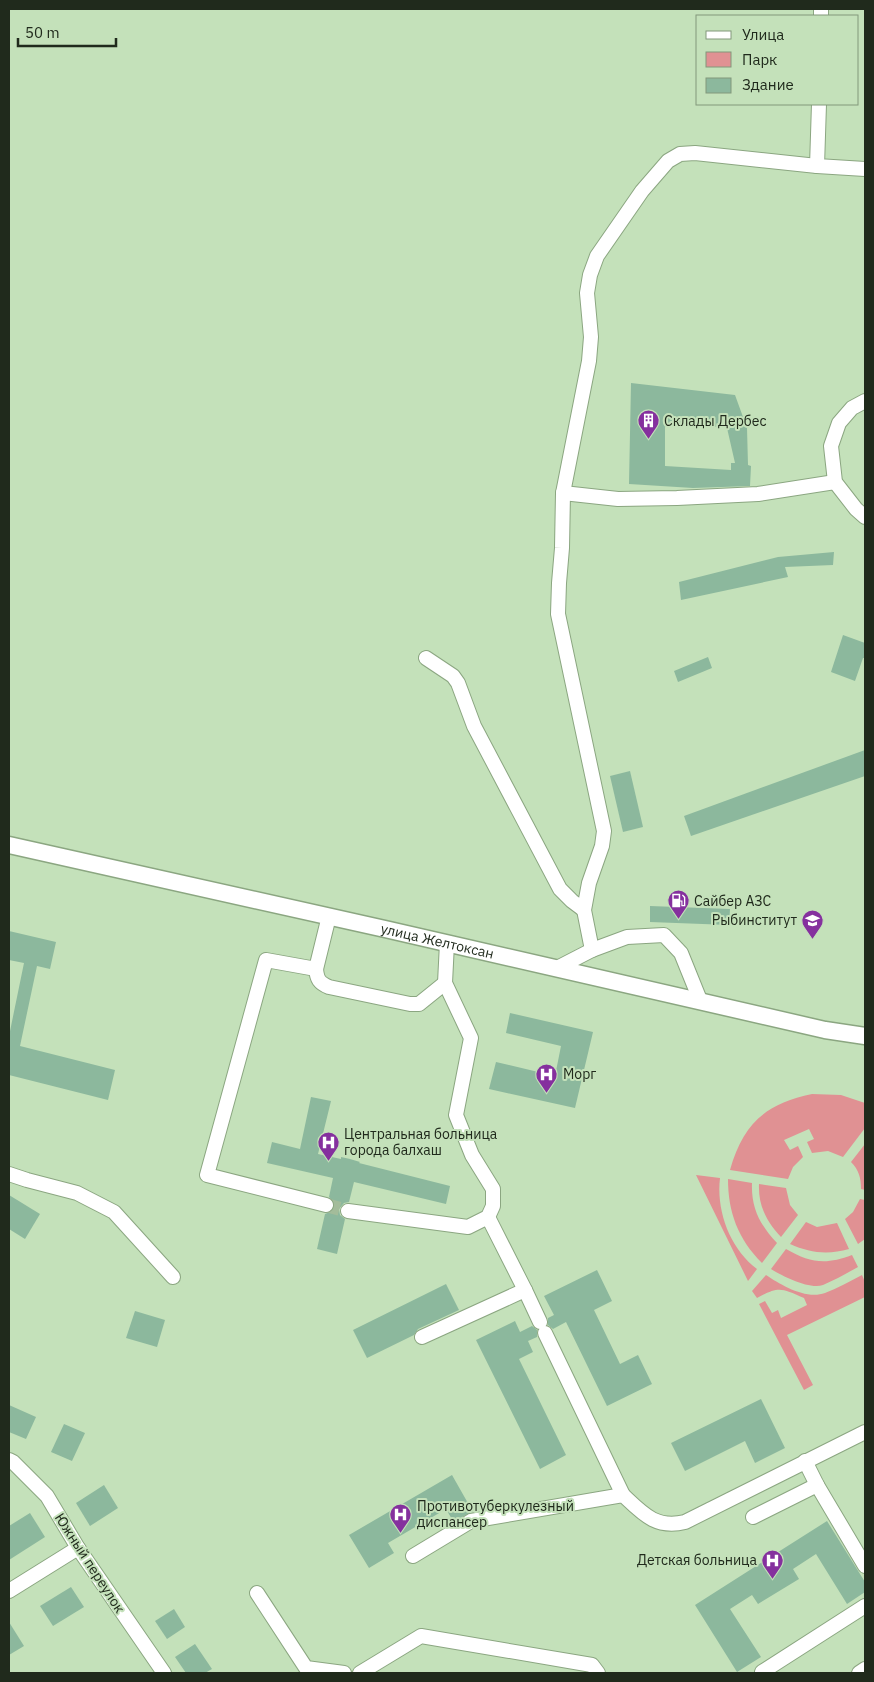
<svg xmlns="http://www.w3.org/2000/svg" width="874" height="1682" font-family="'IBM Plex Sans',sans-serif">
  <style>
    .green { fill: #e09193 }
    .building { fill: #8cb89d; fill-rule: evenodd }
    .lines { fill: none; stroke-linecap: round; stroke-linejoin: round }
    .minor-tunnel { stroke: #a3bc9a; stroke-width: 14; stroke-dasharray: 14 7; stroke-linecap: butt }
    .minor-casing { stroke: #8ba681; stroke-width: 16 }
    .major-casing { stroke: #8ba681; stroke-width: 19 }
    .minor { stroke: #fff; stroke-width: 14 }
    .major { stroke: #fff; stroke-width: 16 }
    .labels { text-anchor: middle; stroke-width: 4; stroke-linejoin: round; paint-order: stroke }
    .poi-label { font-size: 14px; fill: #202a1c; stroke: #c4e1ba; text-anchor: start }
    .street-label { font-size: 14px; fill: #202a1c; stroke: #c4e1ba }
  </style>
  <rect width="100%" height="100%" fill="#c4e1ba"/>
  <g class="green">
    <path d="M812,1094L841,1095L865,1103V1128L843,1157L828,1151L812,1153L807,1142L814,1139L809,1129L784,1140L790,1150L798,1146L803,1157L793,1167L788,1179L730,1170C743,1124 765,1104 812,1094Z"/>
    <path d="M865,1144V1190L861,1189C861,1178 859,1170 851,1162Z"/>
    <path d="M696,1175L720,1178C716,1211 730,1249 757,1269L748,1281Z"/>
    <path d="M728,1179L752,1183C751,1208 760,1225 777,1243L762,1263C738,1239 728,1212 728,1179Z"/>
    <path d="M759,1184L786,1188L790,1205L798,1215L781,1237C767,1222 758,1206 759,1184Z"/>
    <polygon points="860,1199 865,1200 865,1239 858,1244 845,1219 853,1212"/>
    <path d="M806,1222L817,1227L837,1223L849,1249C828,1255 810,1253 790,1244Z"/>
    <path d="M786,1249C810,1263 826,1265 852,1255L858,1267C847,1273 835,1280 823,1285C810,1290 782,1276 771,1269Z"/>
    <path d="M766,1275C781,1285 806,1300 825,1293C838,1288 850,1281 862,1275L865,1282V1297L787,1335L813,1385L804,1390L759,1304L765,1301L772,1313L778,1310L781,1318L807,1305L804,1298C781,1288 779,1286 757,1298L752,1291Z"/>
  </g>
  <g class="building">
    <path d="M631,383L735,395L747,428L748,465L751,466L750,486L693,488L629,484ZM674,422L727,428L735,463H731V470L665,466V427H674Z"/>
    <polygon points="834,552 833,565 785,567 788,577 681,600 679,582 778,557"/>
    <polygon points="843,635 865,643 865,658 863,658 855,681 831,672"/>
    <polygon points="708,657 712,668 678,682 674,671"/>
    <polygon points="865,750 865,776 691,836 684,816"/>
    <polygon points="630,771 643,827 623,832 610,776"/>
    <polygon points="650,906 730,909 729,925 650,922"/>
    <polygon points="9,931 56,942 50,969 37,966 20,1046 115,1070 108,1100 9,1075 9,1036 24,963 9,960"/>
    <polygon points="510,1013 593,1032 575,1108 489,1089 496,1062 555,1076 561,1046 506,1033"/>
    <polygon points="311,1097 331,1101 318,1154 341,1159 341,1157 350,1159 360,1162 359,1163 450,1186 446,1204 354,1182 349,1202 344,1203 339,1209 340,1215 345,1219 337,1254 317,1249 325,1214 332,1211 335,1207 334,1202 329,1197 333,1178 267,1163 272,1142 300,1149"/>
    <polygon points="9,1195 40,1214 25,1239 9,1229"/>
    <polygon points="597,1270 612,1301 594,1310 620,1364 638,1355 652,1384 607,1406 566,1322 553,1329 548,1325 548,1318 554,1315 544,1296"/>
    <polygon points="446,1284 459,1310 418,1329 414,1335 367,1358 353,1330"/>
    <polygon points="135,1311 165,1320 157,1347 126,1338"/>
    <polygon points="515,1321 520,1332 532,1326 537,1330 537,1337 528,1341 533,1352 519,1359 566,1455 540,1469 476,1340"/>
    <polygon points="761,1399 785,1448 755,1463 745,1441 685,1471 671,1443"/>
    <polygon points="9,1405 36,1417 26,1439 9,1432"/>
    <polygon points="64,1424 85,1433 72,1461 51,1452"/>
    <polygon points="452,1475 473,1512 453,1521 446,1509 388,1543 394,1553 369,1568 349,1535"/>
    <polygon points="104,1485 118,1508 90,1526 76,1503"/>
    <polygon points="30,1513 45,1537 9,1560 9,1526"/>
    <polygon points="827,1521 865,1582 865,1592 847,1604 816,1554 793,1569 799,1579 758,1604 752,1595 730,1609 761,1657 737,1672 695,1605"/>
    <polygon points="71,1587 84,1607 53,1626 40,1606"/>
    <polygon points="174,1609 185,1627 167,1639 155,1621"/>
    <polygon points="9,1622 24,1646 9,1655"/>
    <polygon points="195,1644 212,1669 205,1673 186,1673 175,1657"/>
  </g>
  <g class="lines">
    <polyline class="minor-tunnel" points="326,1205 348,1211"/>
    <defs>
      <g id="minor">
        <polyline points="821,16 821,9"/>
        <polyline points="819,104 817,166 865,169"/>
        <polyline points="865,401 852,408 839,423 831,446 835,482 856,509 865,517"/>
        <polyline points="563,493 618,499 677,498 758,494 835,482"/>
        <polyline points="426,658 453,676 458,683 474,726 560,889 572,901 584,910"/>
        <polyline points="592,950 584,910 589,883 602,846 604,831 558,614 559,583 562,548 563,493 589,361 591,337 587,293 590,275 597,256 642,191 668,161 680,154 695,153 817,166"/>
        <polyline points="557,968 592,950 627,937 664,935 681,953 700,1000"/>
        <path d="M316,969C317,979 319,983 329,987L410,1004H419L445,983"/>
        <polyline points="9,1174 27,1180 77,1193 114,1212 173,1277"/>
        <polyline points="326,1205 207,1175 266,960 316,969 329,916"/>
        <polyline points="348,1211 468,1227 488,1217 493,1206 493,1189 472,1155 456,1115 471,1038 445,983 447,943"/>
        <polyline points="525,1290 540,1322"/>
        <polyline points="545,1333 623,1495"/>
        <polyline points="422,1337 525,1290 488,1217"/>
        <polyline points="9,1460 13,1462 47,1496 78,1548 164,1673"/>
        <polyline points="805,1461 817,1485 865,1566"/>
        <polyline points="753,1517 817,1485"/>
        <path d="M413,1556L471,1521L623,1495C643,1514 656,1529 685,1522L865,1432"/>
        <polyline points="9,1591 78,1548"/>
        <polyline points="257,1593 306,1668 344,1673"/>
        <polyline points="762,1672 865,1606"/>
        <polyline points="360,1673 421,1636 592,1665 598,1673"/>
        <polyline points="859,1673 865,1669"/>
      </g>
      <g id="major">
        <path id="s1" d="M9,845L385,929L825,1030L865,1036"/>
      </g>
    </defs>
    <use href="#minor" class="minor-casing"/>
    <use href="#major" class="major-casing"/>
    <use href="#minor" class="minor"/>
    <use href="#major" class="major"/>
  </g>
  <defs>
    <symbol id="building-pin" viewBox="-11 -11 22 30"><path d="M0 17L-7.5 6A9.5 9.5 0 1 1 7.5 6Z" fill="#85309e" stroke="#c4e1ba"/><path d="M-4-6H4V6H1V3H-1V6H-4ZM-2.5-4.3h1.7v1.8h-1.7ZM.8-4.3h1.7v1.8H.8ZM-2.5-1h1.7V.8h-1.7ZM.8-1h1.7V.8H.8Z" fill="#fff"/></symbol>
    <symbol id="fuel-pin" viewBox="-11 -11 22 30"><path d="M0 17L-7.5 6A9.5 9.5 0 1 1 7.5 6Z" fill="#85309e" stroke="#c4e1ba"/><path d="M-5.5-6h7V0h2V4h1.3V-2.5L3-4.5l.8-.8L6-3V5H2.5V1h-1V6h-7ZM-4.2-4.7v3.2H.2V-4.7Z" fill="#fff"/></symbol>
    <symbol id="university-pin" viewBox="-11 -11 22 30"><path d="M0 17L-7.5 6A9.5 9.5 0 1 1 7.5 6Z" fill="#85309e" stroke="#c4e1ba"/><path d="M0-5L7-2L0 1L-7-2ZM-4 1L0 2.5L4 1V4Q0 6-4 4Z" fill="#fff"/></symbol>
    <symbol id="hospital-pin" viewBox="-11 -11 22 30"><path d="M0 17L-7.5 6A9.5 9.5 0 1 1 7.5 6Z" fill="#85309e" stroke="#c4e1ba"/><path d="M-5-5h3v3.5h4V-5h3V5h-3V1.5h-4V5h-3Z" fill="#fff"/></symbol>
  </defs>
  <g fill-rule="evenodd">
    <use href="#building-pin" x="636" y="408" width="25" height="34"/>
    <use href="#fuel-pin" x="666" y="888" width="25" height="34"/>
    <use href="#university-pin" x="800" y="908" width="25" height="34"/>
    <use href="#hospital-pin" x="534" y="1062" width="25" height="34"/>
    <use href="#hospital-pin" x="316" y="1130" width="25" height="34"/>
    <use href="#hospital-pin" x="388" y="1502" width="25" height="34"/>
    <use href="#hospital-pin" x="760" y="1548" width="25" height="34"/>
  </g>
  <g class="labels">
    <g class="poi-label">
      <text x="664" y="426">Склады Дербес</text>
      <text x="694" y="906">Сайбер АЗС</text>
      <text x="797" y="925" text-anchor="end">Рыбинститут</text>
      <text x="563" y="1079">Морг</text>
      <text x="344" y="1139">Центральная больница<tspan x="344" dy="16">города балхаш</tspan></text>
      <text x="417" y="1511">Противотуберкулезный<tspan x="417" dy="16">диспансер</tspan></text>
      <text x="757" y="1565" text-anchor="end">Детская больница</text>
    </g>
    <g class="street-label">
      <text dy="5" stroke="none"><textPath href="#s1" startOffset="439">улица Желтоксан</textPath></text>
      <text transform="translate(90 1563) rotate(57)" y="5">Южный переулок</text>
    </g>
  </g>
  <rect width="874" height="1682" fill="none" stroke="#202a1c" stroke-width="20"/>
  <rect x="696" y="15" width="162" height="90" fill="#c4e1ba" stroke="#82987b"/>
  <rect x="706" y="31" width="25" height="8" fill="#ffffff" stroke="#82987b"/>
  <text x="742" y="40" font-size="15" fill="#202a1c">Улица</text>
  <rect x="706" y="52" width="25" height="15" fill="#e09193" stroke="#82987b"/>
  <text x="742" y="65" font-size="15" fill="#202a1c">Парк</text>
  <rect x="706" y="78" width="25" height="15" fill="#8cb89d" stroke="#82987b"/>
  <text x="742" y="90" font-size="15" fill="#202a1c">Здание</text>
  <path d="M18 38v8h98v-8" fill="none" stroke="#202a1c" stroke-width="2.5"/>
  <text x="25" y="38" font-size="15" fill="#202a1c" stroke="#c4e1ba" stroke-width="4" paint-order="stroke">50 m</text>
</svg>
